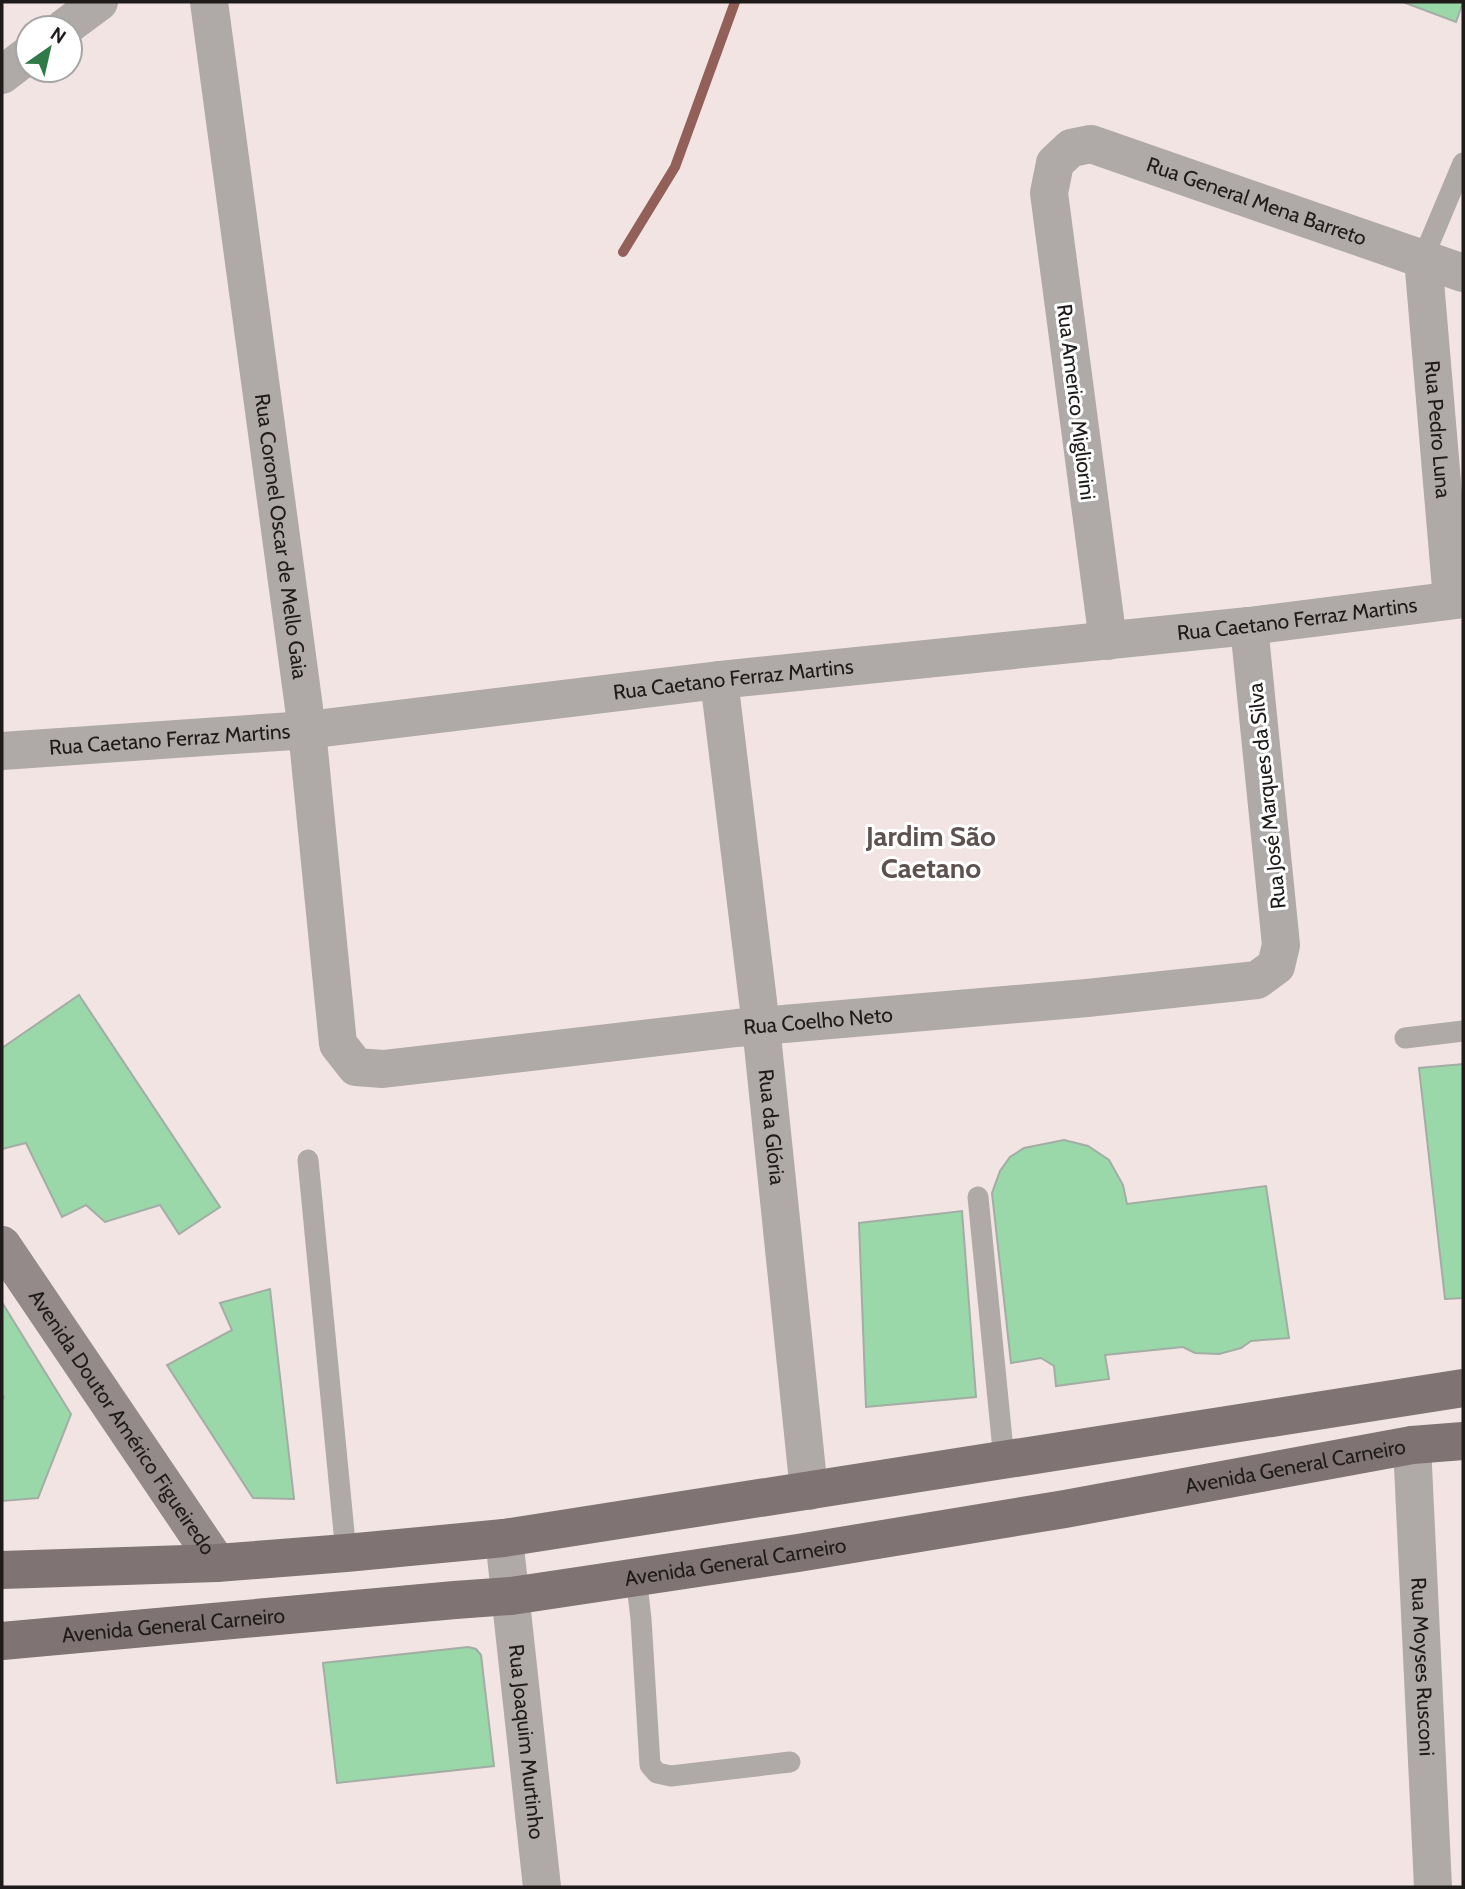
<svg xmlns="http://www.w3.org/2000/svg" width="1465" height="1889" font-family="Cabin,sans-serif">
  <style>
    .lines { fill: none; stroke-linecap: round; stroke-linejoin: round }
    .stream { stroke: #936059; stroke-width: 10 }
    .building { fill: #9ad8a9; stroke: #a3ada5; stroke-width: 2 }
    .service { stroke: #afa9a8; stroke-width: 21 }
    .minor { stroke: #afa9a8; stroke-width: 38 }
    .tertiary { stroke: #afa9a8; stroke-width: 38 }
    .secondary { stroke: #938a89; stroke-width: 38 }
    .primary { stroke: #7f7473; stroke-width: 38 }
    .labels { text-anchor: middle; stroke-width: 6; stroke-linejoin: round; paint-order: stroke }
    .street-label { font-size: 21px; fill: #201b1b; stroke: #fff }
    .district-label { font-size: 28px; font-weight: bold; fill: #5d5250; stroke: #fff }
  </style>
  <rect width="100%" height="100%" fill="#f2e4e2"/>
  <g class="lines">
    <polyline class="stream" points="623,252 675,167 735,2"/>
  </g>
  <g class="building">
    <polygon points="1403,2 1463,2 1456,22"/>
    <polygon points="79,995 220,1207 179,1234 160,1205 105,1222 86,1205 62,1217 26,1143 2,1149 2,1048"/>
    <polygon points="1463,1064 1463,1298 1445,1299 1419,1068"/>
    <polygon points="1064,1140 1088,1146 1109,1160 1123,1185 1127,1204 1266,1186 1289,1338 1251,1341 1241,1348 1219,1354 1195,1353 1183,1347 1105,1355 1109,1379 1056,1386 1054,1366 1041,1358 1011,1363 992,1193 1000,1171 1010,1157 1024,1148"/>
    <polygon points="962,1211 976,1397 866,1407 859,1223"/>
    <polygon points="270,1289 294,1499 253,1498 167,1365 232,1330 220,1303"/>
    <polygon points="3,1304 71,1414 38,1498 2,1501 2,1401 4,1397 2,1394 2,1305"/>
    <polygon points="468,1647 476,1649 481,1655 494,1766 337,1783 323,1663"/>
  </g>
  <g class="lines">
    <g class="service">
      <polyline points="1423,258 1463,163"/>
      <polyline points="1405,1038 1463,1031"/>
      <polyline points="308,1160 346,1553"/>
      <polyline points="978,1197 1004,1460"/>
      <polyline points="636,1576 641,1619 650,1765 657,1773 671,1776 790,1762"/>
    </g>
    <g class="minor">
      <path id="s1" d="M209,2L307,730L338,1044L356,1067L383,1069L737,1028L1087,998L1257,980L1276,966L1281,945L1249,626"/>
      <polyline points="64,28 99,2"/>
      <polyline points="2,75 28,55"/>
      <path id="s2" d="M1423,258L1452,600"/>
      <path id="s3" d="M1108,641L1049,193L1055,163L1071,148L1091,144L1463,273"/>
      <path id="s4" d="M719,680L761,1026L809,1491"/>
      <path id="s5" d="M2,751L307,730L719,680L1249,626L1463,599"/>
      <path id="s6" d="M1412,1445L1433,1887"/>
    </g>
    <path class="tertiary" id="s7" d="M504,1538L542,1887"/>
    <path class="secondary" id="s8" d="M2,1245L217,1563"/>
    <g class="primary">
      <polyline points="2,1570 217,1563 346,1553 504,1538 1463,1388"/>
      <path id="s9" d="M2,1641L455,1600L511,1596L798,1553L1065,1509L1412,1445L1463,1441"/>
    </g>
  </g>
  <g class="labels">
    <g class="street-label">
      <text dy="7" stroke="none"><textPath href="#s3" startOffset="700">Rua General Mena Barreto</textPath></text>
      <text transform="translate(1076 402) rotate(83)" y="7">Rua Americo Migliorini</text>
      <text dy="7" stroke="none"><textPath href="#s2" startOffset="172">Rua Pedro Luna</textPath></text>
      <text dy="7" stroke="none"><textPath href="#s1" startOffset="539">Rua Coronel Oscar de Mello Gaia</textPath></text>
      <text dy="7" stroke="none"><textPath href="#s5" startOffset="1302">Rua Caetano Ferraz Martins</textPath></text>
      <text dy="7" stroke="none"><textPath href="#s5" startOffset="735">Rua Caetano Ferraz Martins</textPath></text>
      <text dy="7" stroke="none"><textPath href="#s5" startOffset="168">Rua Caetano Ferraz Martins</textPath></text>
      <text transform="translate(1267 796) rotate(-96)" y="7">Rua José Marques da Silva</text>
      <text dy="7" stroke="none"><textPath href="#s1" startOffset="1544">Rua Coelho Neto</textPath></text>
      <text dy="7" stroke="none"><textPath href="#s4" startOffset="450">Rua da Glória</textPath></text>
      <text dy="7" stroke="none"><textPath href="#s8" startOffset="214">Avenida Doutor Américo Figueiredo</textPath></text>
      <text dy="7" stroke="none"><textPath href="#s9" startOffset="1306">Avenida General Carneiro</textPath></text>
      <text dy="7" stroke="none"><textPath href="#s9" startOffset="738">Avenida General Carneiro</textPath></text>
      <text dy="7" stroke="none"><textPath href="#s9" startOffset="172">Avenida General Carneiro</textPath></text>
      <text dy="7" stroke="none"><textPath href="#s6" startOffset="222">Rua Moyses Rusconi</textPath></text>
      <text dy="7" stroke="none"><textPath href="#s7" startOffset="205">Rua Joaquim Murtinho</textPath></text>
    </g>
    <g class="district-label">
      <text x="931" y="846">Jardim São<tspan x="931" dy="32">Caetano</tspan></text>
    </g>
  </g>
  <rect width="1465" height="1889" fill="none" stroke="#201b1b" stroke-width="7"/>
  <g transform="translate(49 49) rotate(34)"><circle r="33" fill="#ffffff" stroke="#a6a4a4" stroke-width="2"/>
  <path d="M0-5L12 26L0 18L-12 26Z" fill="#307a49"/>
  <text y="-10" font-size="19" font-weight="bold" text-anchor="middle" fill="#201b1b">N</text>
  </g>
</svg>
